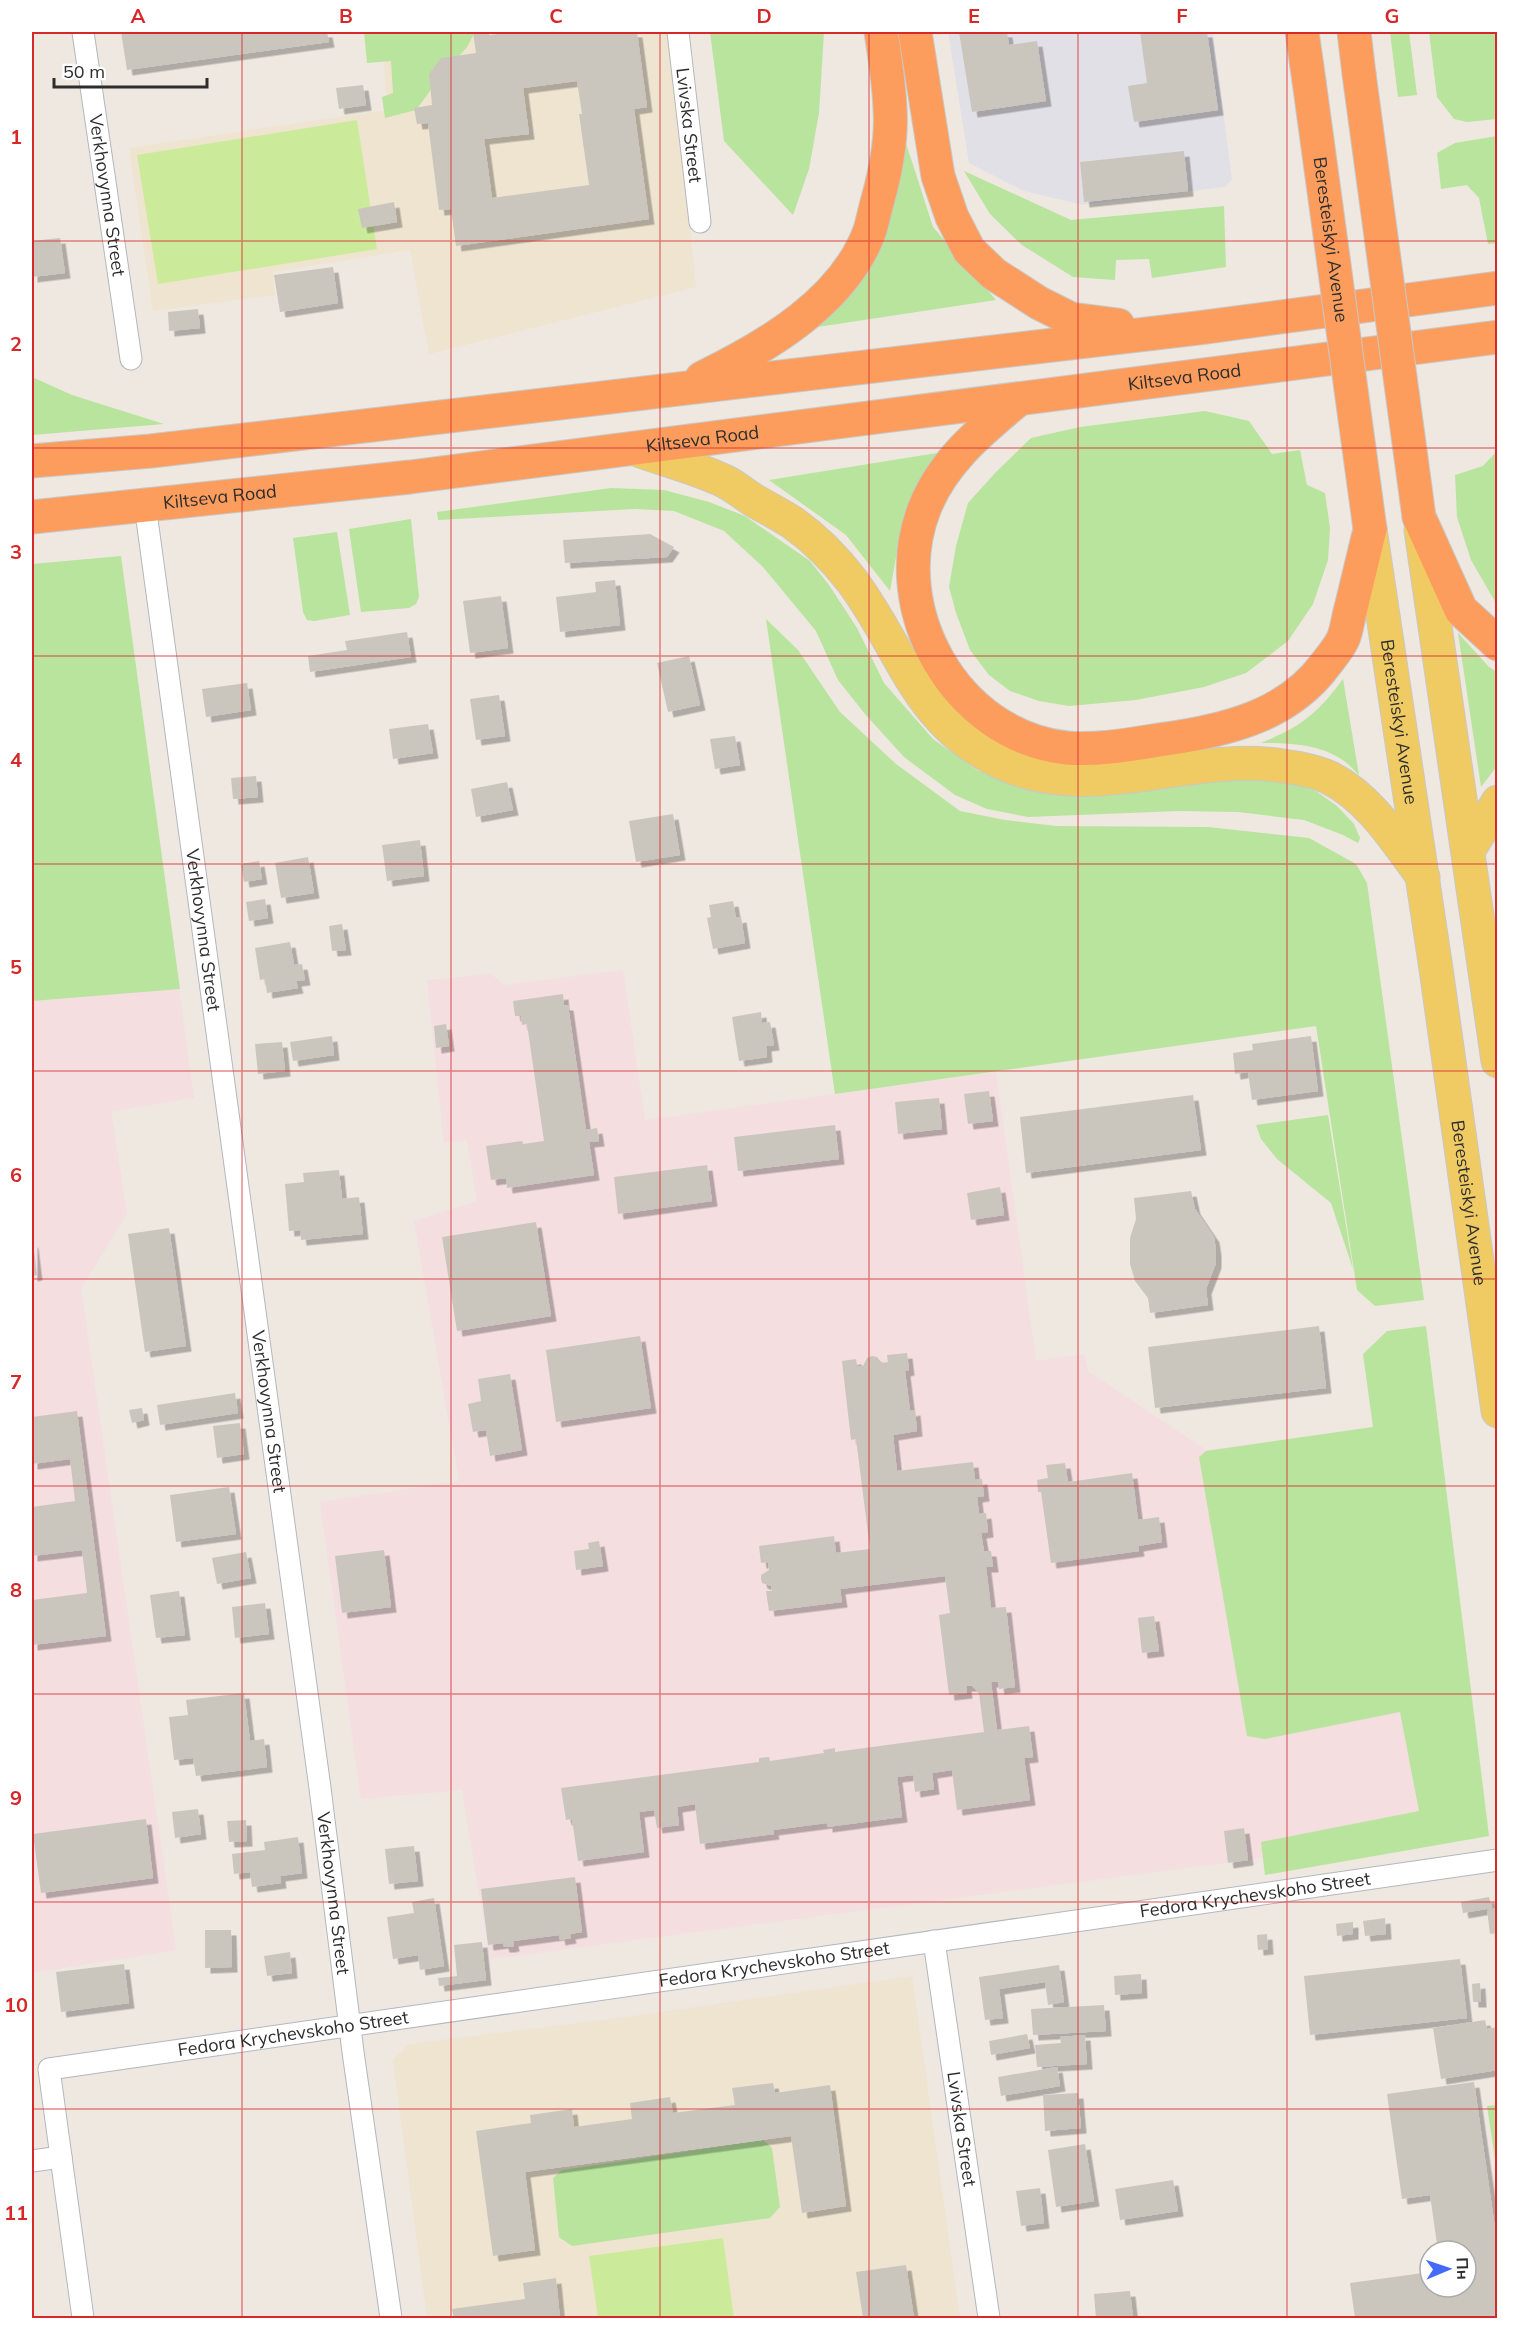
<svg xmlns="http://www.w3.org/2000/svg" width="1529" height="2350" font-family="Mulish,sans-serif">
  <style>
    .industrial { fill: #e2e0e7 }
    .education { fill: #efe4d0 }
    .medical { fill: #f4dee0 }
    .green { fill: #b8e49e }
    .pitch { fill: #cbeb9a }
    .building { fill: #cac6be; fill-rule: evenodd; filter: url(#shadow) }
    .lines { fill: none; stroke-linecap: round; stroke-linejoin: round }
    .street-casing { stroke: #b3b7c0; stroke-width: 23 }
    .primary-casing { stroke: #c8c8c8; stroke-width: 35 }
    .highway-casing { stroke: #c8c8c8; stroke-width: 35 }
    .street { stroke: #fff; stroke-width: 21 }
    .primary { stroke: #f0cb64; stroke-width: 33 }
    .highway { stroke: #fd9d5d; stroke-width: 33 }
    .highway-bridge-casing { stroke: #c8c8c8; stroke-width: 35; stroke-linecap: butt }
    .highway-bridge { stroke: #fd9d5d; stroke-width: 33 }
    .grid { fill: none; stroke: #d62828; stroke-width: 1.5; stroke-opacity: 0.55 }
    .labels { text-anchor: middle; stroke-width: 4.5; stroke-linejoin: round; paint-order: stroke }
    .street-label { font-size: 18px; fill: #2d2d2d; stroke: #fff }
    .neatline { fill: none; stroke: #d62828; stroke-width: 2 }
    .grid-label { font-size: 20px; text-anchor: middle; font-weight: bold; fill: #d62828 }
  </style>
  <defs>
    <filter id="shadow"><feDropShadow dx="5.5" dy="5.5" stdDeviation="0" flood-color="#0004"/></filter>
  </defs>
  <rect width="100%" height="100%" fill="#eee8e0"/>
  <polygon class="industrial" points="948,32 1213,32 1232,180 1224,187 1083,205 1024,191 969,163"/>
  <g class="education">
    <polygon points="384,32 670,32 696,287 429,354 410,250 273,272 275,295 153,311 129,148 387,110 382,33"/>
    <polygon points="912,1976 960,2318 427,2318 393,2060 409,2044 641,2015"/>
  </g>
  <g class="medical">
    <polygon points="135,673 194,1098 111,1111 127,1214 81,1288 176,1950 32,1973 32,688"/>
    <polygon points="623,970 645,1120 996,1072 1036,1361 1085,1354 1088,1371 1206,1450 1373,1427 1435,1825 1248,1860 490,1959 462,1790 361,1799 320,1502 459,1481 414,1221 477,1201 467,1140 444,1143 427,980 491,974 504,985"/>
  </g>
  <g class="green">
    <polygon points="364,32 475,32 467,47 441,76 416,110 385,118 382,97 393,93 391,61 367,63"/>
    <polygon points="710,32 824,32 819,113 809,169 793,215 724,141"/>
    <polygon points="1390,32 1409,32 1417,95 1398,97"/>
    <polygon points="1429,32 1497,32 1497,119 1467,122 1454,119 1437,97"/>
    <polygon points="1497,136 1497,243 1488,244 1479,198 1467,185 1441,189 1437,153 1455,143"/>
    <polygon points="904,137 933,227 996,300 811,328"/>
    <polygon points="964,171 1071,220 1224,206 1226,267 1152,278 1149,259 1116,260 1115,280 1073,277 1022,245 990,214"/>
    <polygon points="32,377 72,395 164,424 32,435"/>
    <polygon points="1205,411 1249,421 1272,454 1300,450 1307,485 1325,493 1330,528 1328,560 1313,604 1288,641 1246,673 1204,687 1136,700 1069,706 1039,701 1010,691 989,675 970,650 956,613 949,587 956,546 968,503 996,472 1031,438 1080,427"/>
    <polygon points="1497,451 1497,605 1471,560 1457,517 1455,475 1483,466"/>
    <polygon points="943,452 915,488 900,535 890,591 846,535 769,480"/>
    <polygon points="611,488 664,490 709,502 745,516 810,561 829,585 857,628 884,683 933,739 977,770 1023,787 1239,773 1283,779 1316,791 1337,806 1354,824 1360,838 1358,843 1343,835 1304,820 1238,812 1179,811 1028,817 987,809 955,795 904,757 865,714 838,680 816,631 763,567 724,531 674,511 635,509 438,520 437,512"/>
    <polygon points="411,519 419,597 416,604 409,608 361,612 349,529"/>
    <polygon points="337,532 350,615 314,621 307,620 303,612 293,538"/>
    <polygon points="121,556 180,989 32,1001 32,564"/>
    <polygon points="766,619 798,650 840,712 896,764 960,811 1005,820 1056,826 1208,827 1309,838 1356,864 1367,883 1424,1300 1375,1306 1357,1290 1316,1026 835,1094"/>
    <polygon points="1458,633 1489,667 1497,672 1497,766 1481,787"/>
    <path d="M1343,679L1359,775C1354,770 1348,763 1341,759C1318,744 1288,743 1261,743C1302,726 1317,714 1343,679Z"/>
    <polygon points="1328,1115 1353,1269 1331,1203 1277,1159 1261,1139 1256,1125"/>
    <polygon points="1426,1326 1489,1836 1265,1875 1261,1842 1419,1811 1400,1712 1265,1739 1247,1736 1199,1457 1206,1451 1373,1427 1363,1354 1387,1331"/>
    <polygon points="1497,2105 1498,2105 1497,2172 1487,2106"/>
    <polygon points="763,2140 772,2148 780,2207 770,2218 572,2246 559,2237 553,2178 562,2170"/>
  </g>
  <g class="pitch">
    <polygon points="357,120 377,249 158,284 137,155"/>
    <polygon points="723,2238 734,2318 598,2318 589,2256"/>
  </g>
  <g class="building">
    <polygon points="121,32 327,32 329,42 127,70"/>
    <path d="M473,32H489V35L518,32H637L647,107L634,109L649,219L456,246L451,209L439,210L428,123L417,124L414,108L432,105L429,74L441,58L476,53ZM577,81L582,114H579L589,185L492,198L484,139L529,134L523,88Z"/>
    <polygon points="959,32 1007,32 1009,45 1037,41 1046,101 972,112"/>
    <polygon points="1140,32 1207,32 1218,110 1134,122 1128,86 1147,83"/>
    <polygon points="363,85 366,105 339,109 336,88"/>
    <polygon points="1184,151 1188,191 1084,202 1080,162"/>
    <polygon points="394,202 397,222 362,228 358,209"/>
    <polygon points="60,238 65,273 32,277 32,241"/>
    <polygon points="333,267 338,303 280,312 274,275"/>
    <polygon points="198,309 200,328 169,331 168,312"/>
    <polygon points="650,534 674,547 667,557 565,563 563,540"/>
    <polygon points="615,580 620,625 560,632 556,597 596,592 595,582"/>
    <polygon points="501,596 508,648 470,653 463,601"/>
    <polygon points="407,632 411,657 310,672 308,656 347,650 345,641"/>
    <polygon points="689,656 700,705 668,712 657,663"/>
    <polygon points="247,683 251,710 206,717 202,689"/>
    <polygon points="499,695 505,736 476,740 470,699"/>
    <polygon points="428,724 433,753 393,759 389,729"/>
    <polygon points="735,736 740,765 715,769 710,739"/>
    <polygon points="256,776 258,797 233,799 231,778"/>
    <polygon points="507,782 513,810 476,817 471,789"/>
    <polygon points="673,814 680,855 636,862 629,821"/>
    <polygon points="420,840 424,876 387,881 382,845"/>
    <polygon points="308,857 314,893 281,898 275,863"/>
    <polygon points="259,861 262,879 244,882 241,864"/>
    <polygon points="265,899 268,918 249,921 246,902"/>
    <polygon points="733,901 736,918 741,917 745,943 713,949 707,918 711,917 709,905"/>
    <polygon points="342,924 346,950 332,951 329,926"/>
    <polygon points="290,942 294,965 302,964 305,980 296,981 298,988 267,993 265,979 260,980 255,948"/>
    <polygon points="563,994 564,1005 568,1005 586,1130 597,1128 599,1141 589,1142 594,1175 507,1188 506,1178 491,1180 486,1146 522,1141 523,1144 544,1141 527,1024 522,1025 521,1016 515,1016 513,1001"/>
    <polygon points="761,1012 762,1023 770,1022 774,1045 766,1046 767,1057 739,1061 732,1017"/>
    <polygon points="446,1024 449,1046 436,1048 434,1026"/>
    <polygon points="332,1036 334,1055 293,1061 290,1042"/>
    <polygon points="1311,1036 1318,1091 1252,1100 1248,1072 1235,1074 1233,1053 1253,1050 1252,1044"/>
    <polygon points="282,1042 285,1071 258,1074 255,1044"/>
    <polygon points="989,1091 993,1121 968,1124 964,1094"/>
    <polygon points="1193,1095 1201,1150 1026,1173 1020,1117"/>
    <polygon points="939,1098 942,1129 898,1134 895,1102"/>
    <polygon points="835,1125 839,1159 738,1171 734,1137"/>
    <polygon points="707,1165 712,1201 618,1214 614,1177"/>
    <polygon points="339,1170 342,1199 359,1197 363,1234 301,1240 300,1230 289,1231 285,1184 304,1182 303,1173"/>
    <polygon points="1000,1187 1004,1215 971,1220 967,1193"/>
    <polygon points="1191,1191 1195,1209 1214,1237 1216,1250 1216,1263 1206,1289 1208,1305 1150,1313 1148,1298 1135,1281 1130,1264 1130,1238 1136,1219 1134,1198"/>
    <polygon points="536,1222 551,1316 457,1331 442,1237"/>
    <polygon points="169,1228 186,1346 145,1352 128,1234"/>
    <polygon points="33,1242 37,1275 32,1276 32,1243"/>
    <polygon points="1319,1326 1326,1388 1155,1408 1148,1347"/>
    <polygon points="640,1336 651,1408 556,1422 546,1350"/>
    <polygon points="907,1353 909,1370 905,1371 910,1411 915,1410 917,1431 893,1435 897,1471 973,1462 975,1480 982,1479 984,1496 977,1497 979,1514 986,1513 988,1532 981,1533 984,1551 991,1551 993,1567 986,1567 991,1608 1006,1607 1015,1687 999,1689 998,1682 991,1682 997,1730 1029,1726 1033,1757 1024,1758 1030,1800 957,1810 952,1770 932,1773 934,1789 915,1792 913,1775 897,1777 902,1817 827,1827 827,1823 773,1830 774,1834 700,1844 695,1804 677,1807 679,1825 657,1828 654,1810 639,1812 644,1852 578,1861 572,1819 566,1820 561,1788 759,1762 759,1758 769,1757 770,1761 824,1753 823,1750 835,1748 835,1752 984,1732 979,1693 972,1686 966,1686 967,1693 949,1695 939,1615 950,1613 945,1576 840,1589 842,1602 769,1611 766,1591 772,1591 771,1586 762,1583 761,1579 761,1575 769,1570 768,1562 761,1563 759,1546 834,1536 836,1553 870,1549 856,1439 851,1440 842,1361 856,1359 857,1366 863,1366 867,1358 872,1356 877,1357 882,1363 888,1362 887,1355"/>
    <polygon points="510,1374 522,1450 490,1456 486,1430 473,1432 468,1404 481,1401 478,1379"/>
    <polygon points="235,1393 238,1413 160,1425 157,1405"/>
    <polygon points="142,1408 144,1420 132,1423 129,1410"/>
    <polygon points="77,1411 106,1636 32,1645 32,1600 87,1593 82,1550 32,1556 32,1507 75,1501 70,1459 32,1464 32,1417"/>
    <polygon points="240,1423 244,1454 217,1458 213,1426"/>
    <polygon points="1065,1463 1068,1482 1132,1473 1138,1520 1159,1517 1162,1542 1138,1546 1139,1551 1051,1563 1041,1492 1038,1492 1037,1480 1048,1478 1046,1465"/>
    <polygon points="229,1487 236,1534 176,1542 170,1495"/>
    <polygon points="599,1541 603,1566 576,1570 574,1551 589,1549 588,1543"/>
    <polygon points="384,1550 391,1607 342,1613 335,1556"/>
    <polygon points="246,1552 251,1578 217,1584 212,1558"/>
    <polygon points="179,1591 185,1635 156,1638 150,1595"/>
    <polygon points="265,1603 269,1634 235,1638 232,1607"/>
    <polygon points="1154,1616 1159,1651 1142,1653 1138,1618"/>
    <polygon points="244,1693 250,1741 264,1739 267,1767 196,1776 193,1758 174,1760 169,1717 188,1715 186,1700"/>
    <polygon points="198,1809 201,1834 175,1838 172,1812"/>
    <polygon points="146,1819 153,1878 41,1893 33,1834"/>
    <polygon points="246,1820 247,1841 229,1842 227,1821"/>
    <polygon points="1244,1828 1248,1860 1228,1863 1224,1831"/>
    <polygon points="298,1837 302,1873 280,1876 281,1883 252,1887 250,1872 234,1874 232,1854 265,1850 264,1842"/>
    <polygon points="414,1846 418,1881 389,1884 385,1849"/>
    <polygon points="575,1877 582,1932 570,1934 571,1938 560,1940 559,1935 513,1941 514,1946 509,1947 504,1947 503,1943 488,1945 481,1889"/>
    <polygon points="1489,1897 1492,1908 1463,1913 1461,1902"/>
    <polygon points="434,1898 444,1966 420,1970 418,1955 393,1959 387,1917 414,1913 412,1902"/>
    <polygon points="1498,1908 1498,1933 1490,1934 1487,1910"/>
    <polygon points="1385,1918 1386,1934 1365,1936 1363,1921"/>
    <polygon points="1353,1922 1353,1934 1337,1936 1336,1924"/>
    <polygon points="205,1930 231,1930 232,1967 205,1968"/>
    <polygon points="1267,1934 1268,1949 1258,1950 1257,1935"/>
    <polygon points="482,1942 486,1980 439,1986 438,1978 457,1976 454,1945"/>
    <polygon points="290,1952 292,1973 267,1976 264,1956"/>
    <polygon points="1460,1959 1467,2018 1310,2035 1304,1976"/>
    <polygon points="124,1964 129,2003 61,2012 56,1972"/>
    <polygon points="1059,1965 1064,2002 1048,2005 1045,1982 999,1989 1003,2018 985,2020 979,1977"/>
    <polygon points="1141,1974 1142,1993 1115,1995 1114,1976"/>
    <polygon points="1480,1983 1481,2002 1473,2002 1472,1984"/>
    <polygon points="1104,2005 1106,2031 1033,2035 1031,2009"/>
    <polygon points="1485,2020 1487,2029 1498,2027 1498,2070 1441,2079 1433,2028"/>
    <polygon points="1027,2034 1030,2048 991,2055 989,2041"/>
    <polygon points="1085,2035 1087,2064 1037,2067 1035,2045 1061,2043 1060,2037"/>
    <polygon points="1057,2067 1060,2086 1001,2096 998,2077"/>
    <polygon points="1474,2082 1498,2249 1498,2318 1355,2318 1350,2283 1430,2272 1430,2287 1466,2287 1466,2251 1438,2251 1430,2195 1402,2199 1387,2094"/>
    <polygon points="773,2083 775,2093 830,2085 846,2206 802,2213 791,2136 525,2172 535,2250 493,2256 476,2131 531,2123 530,2115 572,2109 574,2127 632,2119 630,2103 670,2097 673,2113 735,2105 732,2088"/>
    <polygon points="1078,2093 1081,2128 1045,2131 1043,2095"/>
    <polygon points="1085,2144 1094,2201 1056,2207 1048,2150"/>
    <polygon points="1173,2180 1178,2211 1120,2220 1115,2189"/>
    <polygon points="1040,2188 1044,2223 1021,2226 1016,2191"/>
    <polygon points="906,2265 914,2318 863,2318 856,2272"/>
    <polygon points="556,2278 560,2318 454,2318 452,2309 525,2299 523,2283"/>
    <polygon points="1130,2291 1133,2318 1096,2318 1094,2294"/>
  </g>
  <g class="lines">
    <defs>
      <g id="street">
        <path id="s1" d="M83,32L131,359"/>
        <path id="s2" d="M678,32L700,222"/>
        <path id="s3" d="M145,505L320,1788L353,2052L391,2318"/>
        <path id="s4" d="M934,1941L989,2318"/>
        <polyline points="32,2161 61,2157"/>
        <path id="s5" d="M83,2318L49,2069L1498,1860"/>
      </g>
      <g id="primary">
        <path d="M635,449C664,460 698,468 726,482C736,487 745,495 755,501C767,508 781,515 793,523C814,538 836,560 852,581C903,649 915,721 1000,762C1091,806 1188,751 1283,766C1298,768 1316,771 1330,778C1370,798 1397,842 1423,877"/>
        <path id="s6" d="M1370,529L1436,969L1498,1411"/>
        <polyline points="1421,530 1498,1061"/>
        <polyline points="1468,851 1498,802"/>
      </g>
      <g id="highway">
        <polyline points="915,32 938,176 952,217 969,250 994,274 1039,303 1071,319 1118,325"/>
        <polyline points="1302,32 1309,81"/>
        <polyline points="1354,32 1359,74"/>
        <path d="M702,378C766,347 845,301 870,230C873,220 875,209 878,199C886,170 892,139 890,109C889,83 885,57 881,32"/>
        <path d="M1019,399C982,430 944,460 925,507C884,608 955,736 1067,748C1104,751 1142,742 1179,737C1235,728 1290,712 1325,665C1331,657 1339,648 1343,639C1347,630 1348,618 1351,608C1357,582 1364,555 1370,529"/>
        <polyline points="32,461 151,451 1198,328 1498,288"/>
        <path id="s7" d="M32,517L410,477L1498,337"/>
        <polyline points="1419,517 1461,610 1498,644"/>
      </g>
    </defs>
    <use href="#street" class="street-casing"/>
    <use href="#primary" class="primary-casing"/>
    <use href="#highway" class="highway-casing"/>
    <use href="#street" class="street"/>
    <use href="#primary" class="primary"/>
    <use href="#highway" class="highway"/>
    <defs>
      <g id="highway-bridge">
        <polyline points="1359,74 1419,517"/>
        <path id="s8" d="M1309,81L1370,529"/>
      </g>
    </defs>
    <use href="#highway-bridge" class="highway-bridge-casing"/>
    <use href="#highway-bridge" class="highway-bridge"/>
  </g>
  <path class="grid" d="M242,32V2318M451,32V2318M660,32V2318M869,32V2318M1078,32V2318M1287,32V2318M32,241H1498M32,448H1498M32,656H1498M32,864H1498M32,1071H1498M32,1279H1498M32,1486H1498M32,1694H1498M32,1902H1498M32,2109H1498"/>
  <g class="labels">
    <g class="street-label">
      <text dy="6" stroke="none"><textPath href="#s2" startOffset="94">Lvivska Street</textPath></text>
      <text dy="6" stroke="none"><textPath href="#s1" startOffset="165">Verkhovynna Street</textPath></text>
      <text dy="6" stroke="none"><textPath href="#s8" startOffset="160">Beresteiskyi Avenue</textPath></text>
      <text dy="6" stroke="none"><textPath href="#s7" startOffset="1161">Kiltseva Road</textPath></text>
      <text dy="6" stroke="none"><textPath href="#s7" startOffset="675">Kiltseva Road</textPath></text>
      <text dy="6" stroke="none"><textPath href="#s7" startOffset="189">Kiltseva Road</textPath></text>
      <text dy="6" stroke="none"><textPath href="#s6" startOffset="195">Beresteiskyi Avenue</textPath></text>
      <text dy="6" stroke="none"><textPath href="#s3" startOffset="429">Verkhovynna Street</textPath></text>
      <text dy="6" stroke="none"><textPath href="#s6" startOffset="681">Beresteiskyi Avenue</textPath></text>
      <text dy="6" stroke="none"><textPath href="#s3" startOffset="915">Verkhovynna Street</textPath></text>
      <text dy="6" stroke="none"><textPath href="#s3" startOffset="1401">Verkhovynna Street</textPath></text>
      <text dy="6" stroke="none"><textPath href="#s5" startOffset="1470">Fedora Krychevskoho Street</textPath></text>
      <text dy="6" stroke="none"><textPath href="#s5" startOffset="984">Fedora Krychevskoho Street</textPath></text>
      <text dy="6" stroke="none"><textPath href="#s5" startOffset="498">Fedora Krychevskoho Street</textPath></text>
      <text dy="6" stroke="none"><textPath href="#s4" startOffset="190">Lvivska Street</textPath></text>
    </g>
  </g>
  <rect width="1529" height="2350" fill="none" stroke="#ffffff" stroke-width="66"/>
  <g transform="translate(1448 2269) rotate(88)"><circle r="28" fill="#ffffff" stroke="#ababab" stroke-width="1.5"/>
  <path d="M0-4.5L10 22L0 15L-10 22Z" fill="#436af9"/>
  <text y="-9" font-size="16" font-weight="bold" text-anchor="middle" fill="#2d2d2d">Пн</text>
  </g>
  <path d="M54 78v9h153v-9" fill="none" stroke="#2d2d2d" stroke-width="3"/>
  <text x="63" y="78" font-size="18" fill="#2d2d2d" stroke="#ffffff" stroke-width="4.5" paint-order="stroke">50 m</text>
  <rect x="33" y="33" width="1463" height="2284" class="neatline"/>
  <g class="grid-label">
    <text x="138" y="23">A</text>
    <text x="346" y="23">B</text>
    <text x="556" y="23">C</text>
    <text x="764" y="23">D</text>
    <text x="974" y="23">E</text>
    <text x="1182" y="23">F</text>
    <text x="1392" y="23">G</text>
    <text x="16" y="144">1</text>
    <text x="16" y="351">2</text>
    <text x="16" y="559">3</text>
    <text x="16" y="767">4</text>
    <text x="16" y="974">5</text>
    <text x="16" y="1182">6</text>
    <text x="16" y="1389">7</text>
    <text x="16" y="1597">8</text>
    <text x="16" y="1805">9</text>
    <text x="16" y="2012">10</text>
    <text x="16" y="2220">11</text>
  </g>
</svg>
